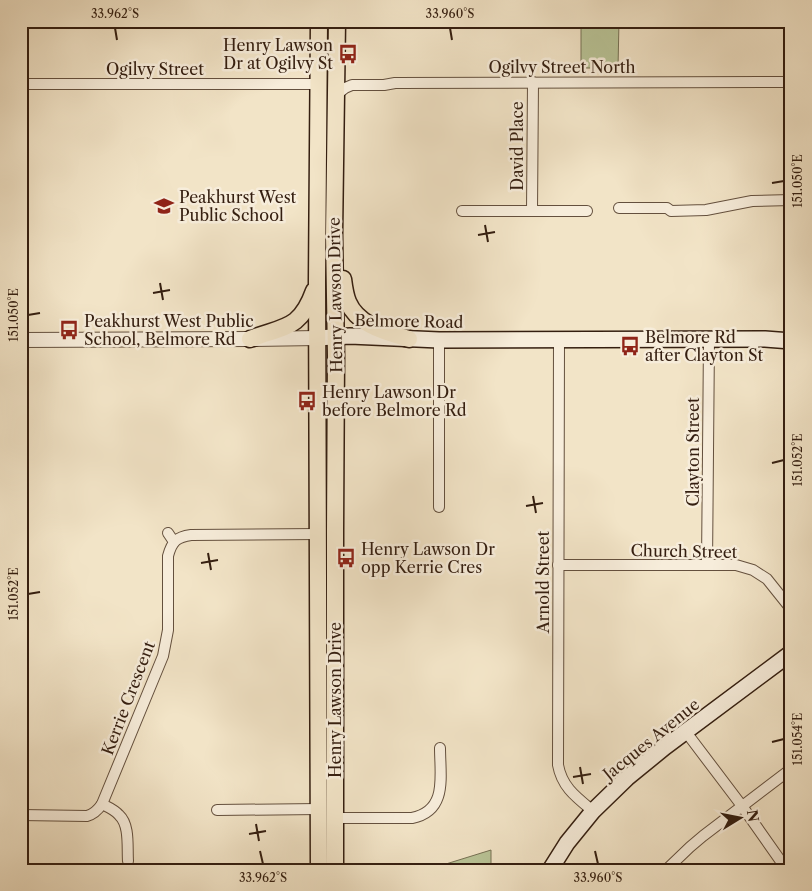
<svg xmlns="http://www.w3.org/2000/svg" width="812" height="891" font-family="'Libre Caslon Text',serif">
  <style>
    .green { fill: #b9c497; stroke: #767154 }
    .lines { fill: none; stroke-linecap: round; stroke-linejoin: round }
    .minor-casing { stroke: #64503e; stroke-width: 12 }
    .tertiary-casing { stroke: #64503e; stroke-width: 16 }
    .secondary-casing { stroke: #341e10; stroke-width: 18 }
    .primary-casing { stroke: #341e10; stroke-width: 19 }
    .minor { stroke: #f7eddb; stroke-width: 10 }
    .tertiary { stroke: #f7eddb; stroke-width: 14 }
    .secondary { stroke: #f7eddb; stroke-width: 15 }
    .primary { stroke: #f2e4c7; stroke-width: 16 }
    .ticks { fill: none; stroke: #341e10; stroke-width: 2 }
    .labels { text-anchor: middle; stroke-width: 5; stroke-linejoin: round; paint-order: stroke }
    .poi-label { font-size: 16px; fill: #341e10; stroke: #f7eddb; text-anchor: start }
    .street-label { font-size: 16px; fill: #341e10; stroke: #f7eddb }
    .neatline { fill: none; stroke: #341e10; stroke-width: 2 }
    .ticks-label { font-size: 12px; text-anchor: middle; fill: #341e10 }
  </style>
  <rect width="100%" height="100%" fill="#f2e4c7"/>
  <filter id="stains"><feTurbulence type="fractalNoise" baseFrequency=".004" numOctaves="4"/><feColorMatrix values="0 0 0 0 .2 0 0 0 0 .09 0 0 0 0 .02 0 0 0 .5 -.17"/></filter>
  <radialGradient id="worn" r=".72"><stop offset=".6" stop-color="#630" stop-opacity="0"/><stop offset="1" stop-color="#630" stop-opacity=".3"/></radialGradient>
  <g class="green">
    <polygon points="581,21 619,21 618,68 581,68"/>
    <polygon points="491,850 491,870 349,870 349,867 433,868"/>
  </g>
  <g class="lines">
    <defs>
      <g id="minor">
        <polyline points="21,84 318,84"/>
        <polyline points="336,95 345,88 352,85 384,85 395,83 791,82"/>
        <polyline points="619,208 667,208 671,211 706,210 752,201 791,200"/>
        <polyline points="462,211 587,211"/>
        <polyline points="532,211 533,82"/>
        <path d="M559,339L558,765C562,787 576,797 593,811"/>
        <polyline points="439,340 439,507"/>
        <polyline points="168,533 174,542"/>
        <polyline points="558,565 736,565 753,570 767,579 791,609"/>
        <polyline points="707,565 709,339"/>
        <polyline points="686,732 742,806 787,870"/>
        <polyline points="217,810 319,809"/>
        <path d="M21,815L87,816C94,814 98,810 102,804"/>
        <path d="M335,818H412C448,811 440,776 440,748"/>
        <path d="M128,861C127,847 130,825 119,815C115,810 108,807 102,804L163,656L168,630V556C172,541 177,537 191,535L318,534"/>
        <polyline points="666,870 690,847 703,836 791,769"/>
      </g>
      <polyline id="tertiary" points="21,340 250,339 317,338"/>
      <g id="secondary">
        <polyline points="317,338 350,336 439,340 765,339 791,341"/>
        <polyline points="550,870 567,843 593,811 627,778 665,747 791,653"/>
      </g>
      <g id="primary">
        <polyline points="319,21 317,282 319,870"/>
        <path d="M343,279C344,287 345,295 348,302C358,326 387,332 409,339"/>
        <path d="M250,339C284,326 300,330 314,291"/>
        <polyline points="335,870 335,530 336,356 334,235 337,21"/>
      </g>
    </defs>
    <use href="#minor" class="minor-casing"/>
    <use href="#tertiary" class="tertiary-casing"/>
    <use href="#secondary" class="secondary-casing"/>
    <use href="#primary" class="primary-casing"/>
    <use href="#minor" class="minor"/>
    <use href="#tertiary" class="tertiary"/>
    <use href="#secondary" class="secondary"/>
    <use href="#primary" class="primary"/>
  </g>
  <path class="ticks" d="M115,28L117,40M450,28L452,40M772,183L784,181M485,225L488,242M478,235L495,232M160,283L163,300M153,293L170,290M28,315L40,313M772,463L784,460M533,496L536,513M526,506L543,503M208,553L211,570M201,563L218,560M28,594L40,592M772,742L784,739M580,767L583,784M573,777L591,774M256,824L259,841M249,834L266,831M260,851L263,864M595,851L598,864"/>
  <defs>
    <symbol id="bus-bare" viewBox="-9 -9 18 18"><path d="M-5-6H5V4H4V6H2V4H-2V6H-4V4H-5ZM-3.5-4V0h7V-4ZM-3.5 1.2v1.5H-2V1.2ZM2 1.2v1.5H3.5V1.2Z" fill="#8f2418" stroke="#f7eddb" stroke-width="2.5" paint-order="stroke"/></symbol>
    <symbol id="school-bare" viewBox="-9 -9 18 18"><path d="M0-5L7-2L0 1L-7-2ZM-4 1L0 2.5L4 1V4Q0 6-4 4Z" fill="#8f2418" stroke="#f7eddb" stroke-width="2.5" paint-order="stroke"/></symbol>
  </defs>
  <g fill-rule="evenodd">
    <use href="#bus-bare" x="334" y="40" width="28" height="28"/>
    <use href="#school-bare" x="150" y="192" width="28" height="28"/>
    <use href="#bus-bare" x="55" y="316" width="28" height="28"/>
    <use href="#bus-bare" x="616" y="332" width="28" height="28"/>
    <use href="#bus-bare" x="293" y="387" width="28" height="28"/>
    <use href="#bus-bare" x="332" y="544" width="28" height="28"/>
  </g>
  <g class="labels">
    <g class="poi-label">
      <text x="333" y="51" text-anchor="end">Henry Lawson<tspan x="333" dy="18">Dr at Ogilvy St</tspan></text>
      <text x="179" y="203">Peakhurst West<tspan x="179" dy="18">Public School</tspan></text>
      <text x="84" y="327">Peakhurst West Public<tspan x="84" dy="18">School, Belmore Rd</tspan></text>
      <text x="645" y="343">Belmore Rd<tspan x="645" dy="18">after Clayton St</tspan></text>
      <text x="322" y="398">Henry Lawson Dr<tspan x="322" dy="18">before Belmore Rd</tspan></text>
      <text x="361" y="555">Henry Lawson Dr<tspan x="361" dy="18">opp Kerrie Cres</tspan></text>
    </g>
    <g class="street-label">
      <text x="562" y="73">Ogilvy Street North</text>
      <text x="155" y="75">Ogilvy Street</text>
      <text transform="translate(517 146) rotate(-90)" y="6">David Place</text>
      <text transform="translate(335 295) rotate(-91)" y="6">Henry Lawson Drive</text>
      <text transform="translate(409 321) rotate(1)" y="6">Belmore Road</text>
      <text transform="translate(693 452) rotate(-90)" y="6">Clayton Street</text>
      <text transform="translate(684 551) rotate(1)" y="6">Church Street</text>
      <text transform="translate(543 582) rotate(-90)" y="6">Arnold Street</text>
      <text transform="translate(128 698) rotate(-69)" y="6">Kerrie Crescent</text>
      <text transform="translate(335 700) rotate(-90)" y="6">Henry Lawson Drive</text>
      <text transform="translate(651 739) rotate(-39)" y="6">Jacques Avenue</text>
    </g>
  </g>
  <rect width="812" height="891" fill="none" stroke="#f2e4c7" stroke-width="55"/>
  <g transform="translate(740 818) rotate(80)" stroke="#f7eddb" stroke-width="4" paint-order="stroke">
  <path d="M0-4L9 19L0 12L-9 19Z" fill="#341e10"/>
  <text y="-8" font-size="14" font-weight="bold" text-anchor="middle" fill="#341e10">N</text>
  </g>
  <rect x="28" y="28" width="756" height="836" class="neatline"/>
  <g class="ticks-label">
    <text x="115" y="18">33.962°S</text>
    <text x="450" y="18">33.960°S</text>
    <text transform="translate(798 181) rotate(-90)" y="4">151.050°E</text>
    <text transform="translate(14 315) rotate(-90)" y="4">151.050°E</text>
    <text transform="translate(798 460) rotate(-90)" y="4">151.052°E</text>
    <text transform="translate(14 594) rotate(-90)" y="4">151.052°E</text>
    <text transform="translate(798 739) rotate(-90)" y="4">151.054°E</text>
    <text x="263" y="882">33.962°S</text>
    <text x="598" y="882">33.960°S</text>
  </g>
  <rect width="100%" height="100%" filter="url(#stains)"/>
  <rect width="100%" height="100%" fill="url(#worn)"/>
</svg>
